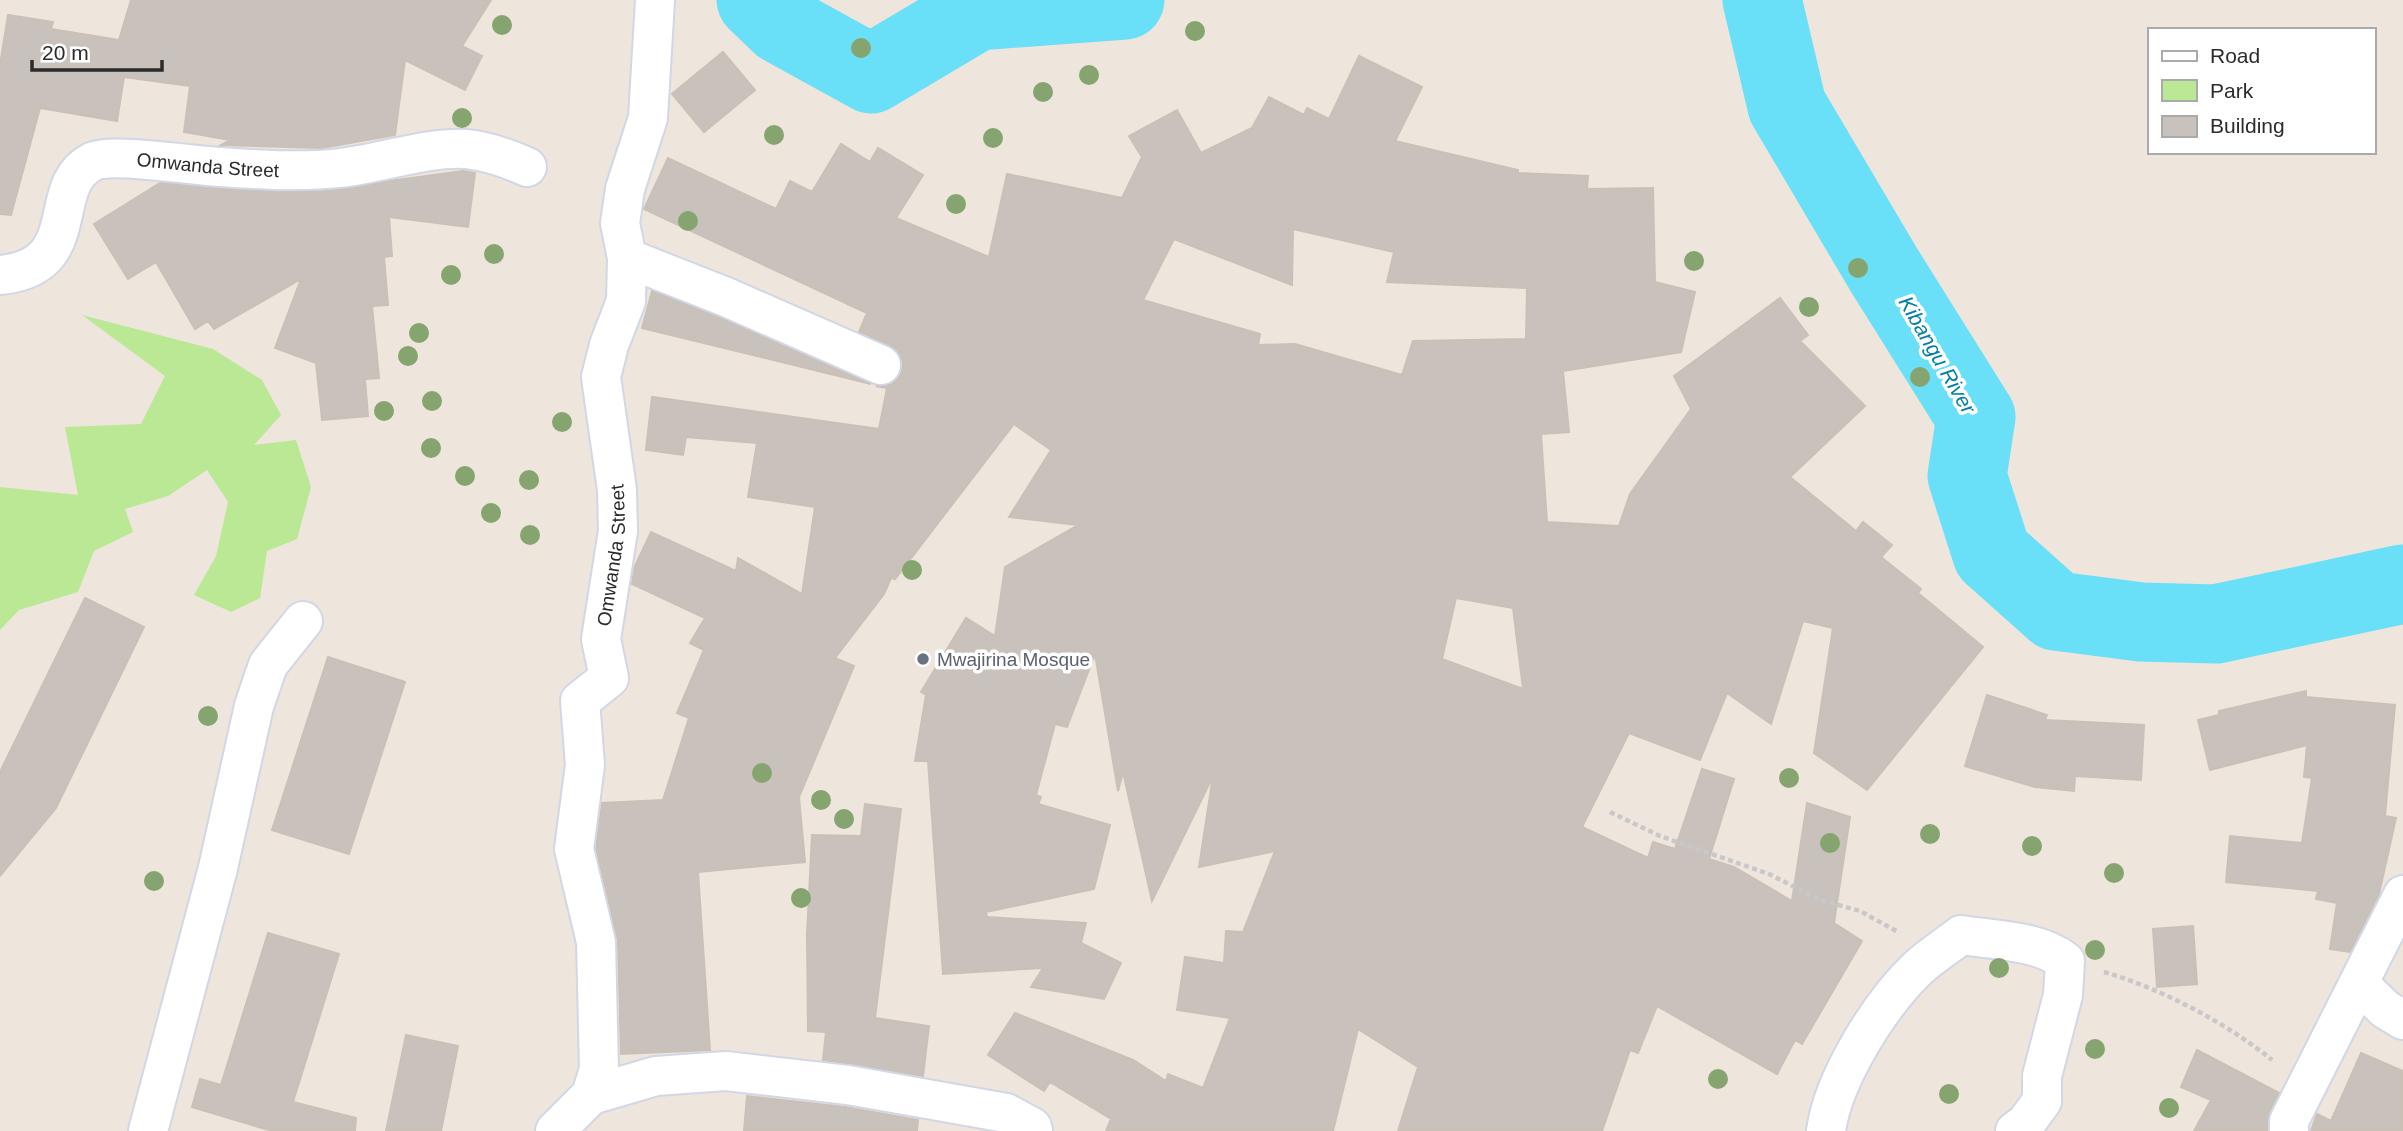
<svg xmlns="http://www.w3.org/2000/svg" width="2403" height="1131" viewBox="0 0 2403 1131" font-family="Arial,sans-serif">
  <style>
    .green { fill: #bbe895 }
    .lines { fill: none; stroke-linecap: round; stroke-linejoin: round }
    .river { stroke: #69e0f7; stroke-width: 79 }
    .building { fill: #c9c2bc; stroke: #cac0b6; stroke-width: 2; fill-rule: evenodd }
    .minor-casing { stroke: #d2d7e5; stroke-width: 42 }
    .path { stroke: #c8c8c8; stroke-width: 4.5; stroke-dasharray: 5 3.5; stroke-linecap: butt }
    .minor { stroke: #fff; stroke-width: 38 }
    .tree { fill: #86a46f }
    .worship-dot { fill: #6b7280; stroke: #fff; stroke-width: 2.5 }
    .labels { text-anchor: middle; stroke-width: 7; stroke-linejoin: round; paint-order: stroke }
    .street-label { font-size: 19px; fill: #2b2b2b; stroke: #fff }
    .worship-label { font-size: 19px; fill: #5b616d; stroke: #fff; text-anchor: start }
    .water-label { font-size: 21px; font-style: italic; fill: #0480a6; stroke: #fff }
  </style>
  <rect width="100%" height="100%" fill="#eee5dd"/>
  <path class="green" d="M82 315 213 349 262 380 281 415 254 445 296 440 311 487 297 539 267 551 260 598 231 612 194 595 216 556 228 502 207 470 168 496 125 509 133 532 94 551 78 592 19 610 0 630V487L78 495 65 427 141 424 165 376Z"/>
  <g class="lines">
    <path class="river" d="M756 0 782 25 871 74 977 11 1125 0
      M1762 0 1787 106 1884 270 1976 417 1967 476 1992 554 2056 611 2141 622 2216 624 2403 584"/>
  </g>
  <path class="building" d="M131 0H491L462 46 482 56 465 90 405 60 395 135 322 148 221 145 230 140 184 132 190 86 124 77 117 121 40 108 11 215 0 214V65L8 15 53 22 51 29 119 40Z
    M723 52 755 90 704 132 672 94Z
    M1359 56 1422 87 1395 141 1518 170V173L1588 176 1587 189 1653 188 1655 282 1695 292 1681 352 1563 371 1569 432 1541 434 1547 522 1619 526 1630 494 1691 409 1674 376 1780 298 1808 335 1800 341 1865 406 1790 477 1856 531 1863 522 1892 545 1881 557 1921 589 1918 593 1983 647 1867 790 1814 753 1833 628 1803 621 1771 724 1727 693 1700 760 1629 733 1582 827 1648 858 1653 842 1675 849 1702 769 1734 779 1709 859 1734 867 1792 901 1807 803 1850 817 1834 923 1862 941 1802 1044 1795 1040 1777 1074 1657 1006 1638 1053 1630 1050 1602 1131H1398L1418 1067 1358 1029 1333 1131H1106L1111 1119 1050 1082 1044 1091 988 1055 1015 1013 1133 1060 1166 1081 1168 1074 1203 1088 1230 1018 1177 1010 1185 957 1224 963 1226 931 1243 932 1275 851 1199 867 1213 776 1152 901 1123 772 1118 791 1095 654 1067 727 1055 724 1036 795 1041 797 1038 804 1110 825 1094 889 986 912 987 917 1086 923 1081 943 1121 963 1104 999 1031 987 1043 968 943 974 928 761H915L926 695 921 692 966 618 995 636 1005 567 1078 525 1009 517 1051 450 1014 424 895 579 891 578 884 594 835 658 854 666 799 797 805 862 698 872 710 1050 621 1054 618 941 596 849 602 803 663 800 689 718 677 713 704 650 690 643 705 618 632 584 635 566 651 532 736 571 738 558 802 594 815 507 748 497 757 443 686 437 683 455 646 450 652 397 879 429 887 388 876 386 894 382 901 374 903 363 899 353 890 345 859 332 867 313 644 209 668 158 776 209 790 181 812 192 841 144 870 162 878 148 923 175 896 218 989 257 1007 174 1122 198 1142 157 1129 136 1177 110 1201 153 1252 128 1269 97 1304 115 1307 108 1329 119ZM1293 229 1394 252 1387 282 1527 288 1526 339 1413 341 1402 375 1295 344 1258 345 1260 334 1143 300 1174 239 1292 285ZM1456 598 1513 608 1523 689 1442 659Z
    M463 171 475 173 468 227 389 217 392 256 384 257 388 305 372 306 379 378 365 379 368 416 322 420 316 363 275 348 301 279 214 329 208 321 195 329 156 262 128 279 94 224 160 183 308 192Z
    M652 291 718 317 871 384 642 328Z
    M85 598 144 627 56 808 0 876V772Z
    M328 657 405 682 349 854 272 830Z
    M2306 691V697L2395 705 2385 816 2396 818 2379 894 2350 952 2330 949 2337 903 2316 899 2318 891 2226 882 2230 836 2302 843 2312 778 2304 777 2307 745 2210 770 2198 720 2219 715V711Z
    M1987 695 2047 715 2045 720 2144 725 2141 780 2075 776 2074 791 2035 787 1965 766Z
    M865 804 901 809 875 1018 929 1026 923 1076 823 1060 826 1032 808 1031 807 935 812 835 861 836Z
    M2193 926 2197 984 2157 987 2153 929Z
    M268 933 339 954 293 1102 356 1118 355 1131H272L192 1107 200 1079 221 1085Z
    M406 1035 458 1046 441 1131H386Z
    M2197 1050 2279 1093 2269 1112 2267 1131H2194L2211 1100 2181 1087Z
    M2361 1053 2403 1071V1131H2311L2317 1114 2331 1121Z
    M747 1096 845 1107 918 1120 917 1131H744Z"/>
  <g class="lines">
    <g class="minor-casing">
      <g id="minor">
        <path d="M627 258 726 297 881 365"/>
        <path id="s1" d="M0 275C87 267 44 186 92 162 109 153 183 164 207 166 250 169 297 173 340 168 377 164 431 146 466 149 488 151 507 158 527 167"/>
        <path d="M2359 984 2385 1009 2403 1020"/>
        <path d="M591 1095 656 1076 726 1071 848 1085 1006 1113 1032 1127 1033 1131"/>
        <path d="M148 1131 218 868 254 706 268 665 303 621"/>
        <path id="s2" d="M555 1131 591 1095 599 1069 596 942 574 849 585 765 580 701 609 678 601 639 618 531 617 490 601 377 609 345 626 301 627 258 620 223 625 189 648 118 655 0"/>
        <path d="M1826 1131C1833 1079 1880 1004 1918 968 1931 956 1947 946 1961 935 1994 940 2038 940 2065 961L2063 995 2042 1076V1101L2026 1123 2015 1131"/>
        <path d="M2289 1131V1121L2403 895"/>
      </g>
    </g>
    <path class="path" d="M1610 812 1660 836 1769 874 1820 900 1860 911 1898 932
      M2104 972C2162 989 2225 1022 2272 1060"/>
    <use href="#minor" class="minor"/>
  </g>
  <g class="tree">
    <circle cx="502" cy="25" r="10"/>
    <circle cx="1195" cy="31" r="10"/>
    <circle cx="861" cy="48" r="10"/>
    <circle cx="1089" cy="75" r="10"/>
    <circle cx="1043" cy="92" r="10"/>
    <circle cx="462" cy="118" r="10"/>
    <circle cx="774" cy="135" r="10"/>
    <circle cx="993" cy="138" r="10"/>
    <circle cx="956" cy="204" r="10"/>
    <circle cx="688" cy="221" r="10"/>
    <circle cx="494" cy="254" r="10"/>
    <circle cx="1694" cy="261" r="10"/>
    <circle cx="1858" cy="268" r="10"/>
    <circle cx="451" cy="275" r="10"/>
    <circle cx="1809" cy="307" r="10"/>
    <circle cx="419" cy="333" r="10"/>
    <circle cx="408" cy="356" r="10"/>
    <circle cx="1920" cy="377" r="10"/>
    <circle cx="432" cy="401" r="10"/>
    <circle cx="384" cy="411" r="10"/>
    <circle cx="562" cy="422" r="10"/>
    <circle cx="431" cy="448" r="10"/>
    <circle cx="465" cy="476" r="10"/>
    <circle cx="529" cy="480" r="10"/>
    <circle cx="491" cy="513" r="10"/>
    <circle cx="530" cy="535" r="10"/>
    <circle cx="912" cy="570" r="10"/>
    <circle cx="208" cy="716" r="10"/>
    <circle cx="762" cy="773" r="10"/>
    <circle cx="1789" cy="778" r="10"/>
    <circle cx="821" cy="800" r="10"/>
    <circle cx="844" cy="819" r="10"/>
    <circle cx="1930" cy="834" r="10"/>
    <circle cx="1830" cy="843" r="10"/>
    <circle cx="2032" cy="846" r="10"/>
    <circle cx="2114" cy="873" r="10"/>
    <circle cx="154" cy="881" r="10"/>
    <circle cx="801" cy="898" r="10"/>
    <circle cx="2095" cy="950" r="10"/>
    <circle cx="1999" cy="968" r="10"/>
    <circle cx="2095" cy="1049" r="10"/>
    <circle cx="1718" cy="1079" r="10"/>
    <circle cx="1949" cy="1094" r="10"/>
    <circle cx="2169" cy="1108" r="10"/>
  </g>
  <circle class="worship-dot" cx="923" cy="659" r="7"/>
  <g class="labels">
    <g class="street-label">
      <text dy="7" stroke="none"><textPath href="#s1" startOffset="275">Omwanda Street</textPath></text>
      <text dy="7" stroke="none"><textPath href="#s2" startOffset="611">Omwanda Street</textPath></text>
    </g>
    <g class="worship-label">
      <text x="937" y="666">Mwajirina Mosque</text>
    </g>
    <g class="water-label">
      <text transform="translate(1937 355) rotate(60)" y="7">Kibangu River</text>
    </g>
  </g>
  <rect x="2148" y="28" width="228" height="126" fill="#ffffff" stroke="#aaaaaa" stroke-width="2"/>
  <rect x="2162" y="51" width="35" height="10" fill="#ffffff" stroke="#aaaaaa" stroke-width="2"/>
  <text x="2210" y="63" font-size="21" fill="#2b2b2b">Road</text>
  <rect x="2162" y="80" width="35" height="21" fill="#bbe895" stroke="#aaaaaa" stroke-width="2"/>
  <text x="2210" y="98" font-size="21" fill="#2b2b2b">Park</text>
  <rect x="2162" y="116" width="35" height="21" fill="#c9c2bc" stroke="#aaaaaa" stroke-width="2"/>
  <text x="2210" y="133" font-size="21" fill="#2b2b2b">Building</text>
  <path d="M32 60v10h130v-10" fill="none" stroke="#2b2b2b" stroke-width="3.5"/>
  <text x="42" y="60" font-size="21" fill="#2b2b2b" stroke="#ffffff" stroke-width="5" paint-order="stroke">20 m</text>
</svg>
